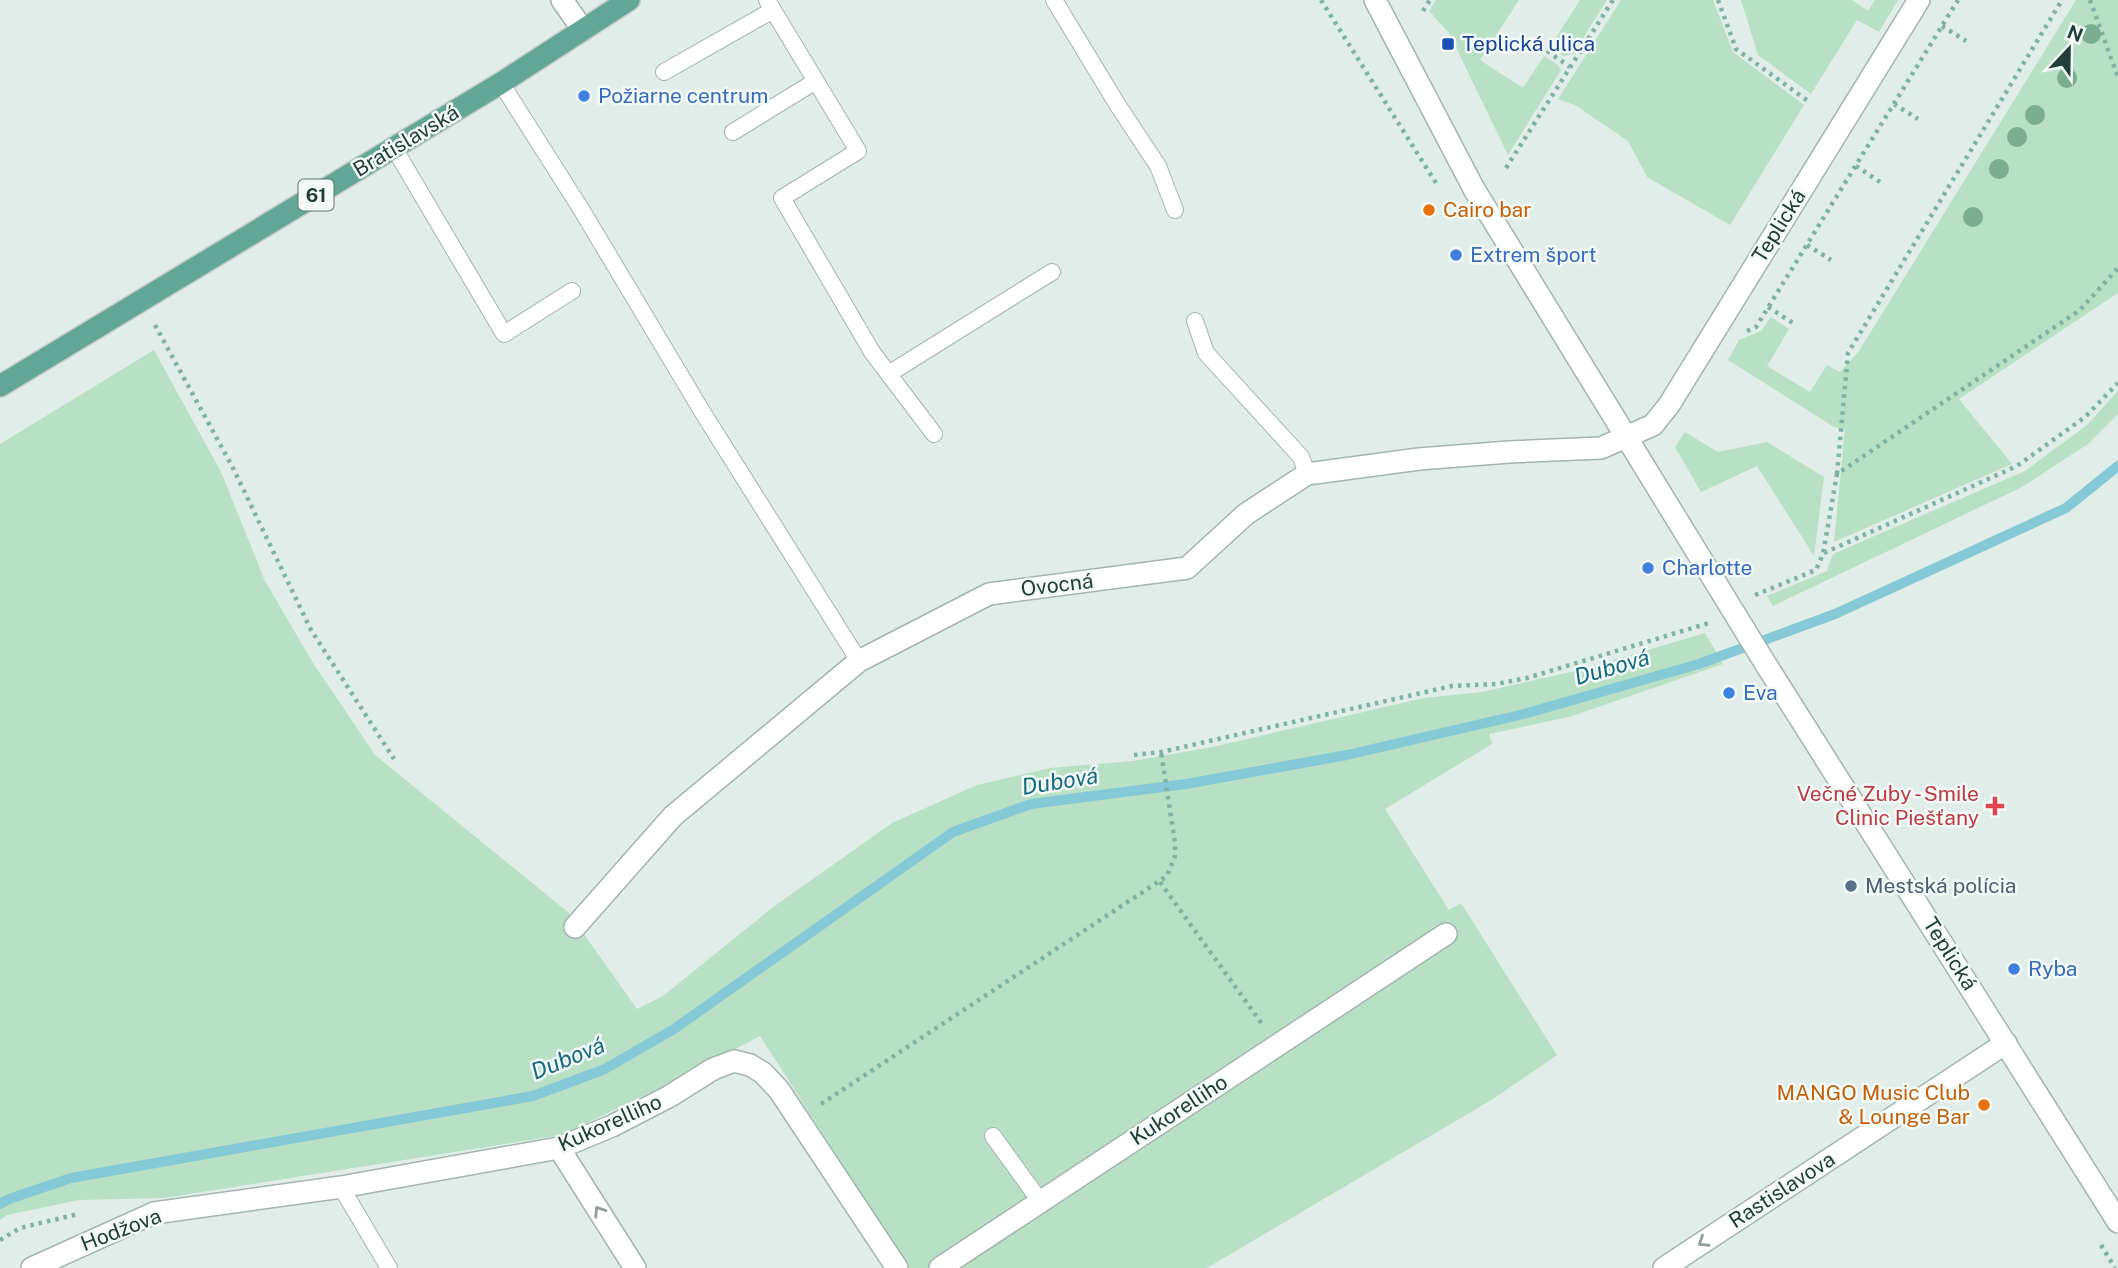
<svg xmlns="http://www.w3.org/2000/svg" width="2118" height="1268" viewBox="0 0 2118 1268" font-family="'Public Sans',sans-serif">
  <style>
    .green { fill: #b8e0c4 }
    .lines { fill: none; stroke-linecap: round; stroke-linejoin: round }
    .stream { stroke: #85c8d6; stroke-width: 10 }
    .service-casing { stroke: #a3b5b0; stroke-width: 18 }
    .minor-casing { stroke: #a3b5b0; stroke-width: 24 }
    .primary-casing { stroke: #c1c9c7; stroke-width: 24 }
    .path { stroke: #7fb3a4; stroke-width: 4.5; stroke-dasharray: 3.5 5; stroke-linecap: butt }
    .service { stroke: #fff; stroke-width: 16 }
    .minor { stroke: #fff; stroke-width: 21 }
    .primary { stroke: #62a696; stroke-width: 21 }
    .tree { fill: #7bad91 }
    .oneway { stroke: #909f9c }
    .transit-dot { fill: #1a4fb4; stroke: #f2f9f6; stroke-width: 2.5 }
    .shop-dot { fill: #3f7fe0; stroke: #f2f9f6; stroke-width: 2.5 }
    .food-dot { fill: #e8710a; stroke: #f2f9f6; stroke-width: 2.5 }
    .health-dot { fill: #e0444e; stroke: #f2f9f6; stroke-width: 2.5 }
    .service-dot { fill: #5c6f8a; stroke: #f2f9f6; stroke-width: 2.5 }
    .labels { text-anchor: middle; stroke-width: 5; stroke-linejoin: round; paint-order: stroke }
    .shield { fill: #f2f9f6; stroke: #5f7771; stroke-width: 2 }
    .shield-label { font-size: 19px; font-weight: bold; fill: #203f38 }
    .transit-label { font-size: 21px; fill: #164399; stroke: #f2f9f6; text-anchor: start }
    .shop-label { font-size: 21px; fill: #366cbe; stroke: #f2f9f6; text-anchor: start }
    .street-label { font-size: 21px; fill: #203f38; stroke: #f2f9f6 }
    .food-label { font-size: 21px; fill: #c56008; stroke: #f2f9f6; text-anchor: start }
    .health-label { font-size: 21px; fill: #be3a42; stroke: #f2f9f6; text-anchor: end }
    .service-label { font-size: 21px; fill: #4e5e75; stroke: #f2f9f6; text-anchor: start }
    .water-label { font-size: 23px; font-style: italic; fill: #156b80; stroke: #f2f9f6 }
  </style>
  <rect width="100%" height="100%" fill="#e1ede8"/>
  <path class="green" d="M1436 0H1519L1480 60 1523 88 1544 56 1558 65 1561 70 1508 155 1449 33 1429 11Z
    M1580 0H1607L1573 54 1564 56 1550 47Z
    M1621 0H1713L1733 52 1804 105 1730 225 1647 177 1628 141 1575 105 1558 99Z
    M1741 0H1852L1868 11 1875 0H1898L1879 32 1857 20 1811 94 1758 55Z
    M2076 0H2118V293L1959 399 2012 464 1834 542 1845 429 1834 427 1728 360 1739 340 1761 331 1771 317 1789 329 1767 366 1810 392 1827 365 1840 372 1859 351Z
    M154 350 221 472 265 581 313 663 375 755 569 913 637 1009 663 996 772 908 892 823 977 785 1050 768 1133 761 1212 747 1424 698 1482 692 1580 670 1705 633 1723 664 1569 717 1489 734 1492 744 1385 809 1449 910 1461 903 1557 1055 1493 1099 1207 1268H909L760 1036 684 1076 562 1135 164 1198 79 1200 7 1215 0 1220V444Z
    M2118 391V414L2088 444 2022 487 1773 606 1767 596 1827 571 1833 554 2025 471 2087 425Z
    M1685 432 1718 452 1767 442 1824 477 1814 556 1757 466 1701 492 1675 447Z"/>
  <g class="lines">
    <path class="stream" d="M0 1204 9 1199 71 1178 533 1096 605 1069 674 1029 953 832 1031 804 1186 784 1347 755 1524 714 1699 664 1835 614 2066 508 2118 466"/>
    <g class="service-casing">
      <path id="service" d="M767 0 858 151 782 198 872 352 934 434
        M1054 0 1117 104 1158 166 1175 210
        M664 72 773 10
        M501 83 581 209 703 413 859 661
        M733 132 816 81
        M394 148 504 334 572 291
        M1195 321 1206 353 1301 457 1307 474
        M890 373 1052 272
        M993 1136 1040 1201
        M341 1187 389 1268"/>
    </g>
    <g class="minor-casing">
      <path id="minor" d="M562 0 583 30
        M1375 0 1474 189 1765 663 2118 1222
        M575 927 673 816 859 661 989 594 1187 568 1246 514 1307 474 1419 459 1509 452 1601 448 1653 425 1669 405 1919 0
        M559 1148 635 1268
        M32 1268 154 1213 341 1187 559 1148 612 1126 670 1096 713 1069 734 1061 750 1065 763 1073 779 1090 897 1268
        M940 1268 1446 934
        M1664 1268 2006 1043"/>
    </g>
    <g class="primary-casing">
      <path id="primary" d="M0 386 501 83 629 0"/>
    </g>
    <path class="path" d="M1321 0 1436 183
      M1718 0 1736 49 1808 101
      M2090 0 2118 77
      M1423 11 1430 0
      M1942 26 1966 41
      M1547 51 1570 67
      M1894 104 1918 119
      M1856 166 1880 182
      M1506 168 1613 0
      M1807 245 1831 260
      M1768 307 1793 323
      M155 325 233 468 311 630 394 759
      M1747 331 1756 327 1958 0
      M1837 474 1848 353 2062 0
      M1824 553 2017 466 2085 417 2118 383
      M1755 595 1816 570 1823 554 1837 474 2080 310 2118 268
      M1134 755 1161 752 1452 686 1496 684 1527 678 1709 623
      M1160 882 1262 1024
      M821 1104 1167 876 1175 856V843L1161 752
      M0 1240 20 1228 78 1214
      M2101 1245 2115 1268"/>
    <use href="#service" class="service"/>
    <use href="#minor" class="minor"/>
    <use href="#primary" class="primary"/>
  </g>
  <g class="tree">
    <circle cx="2091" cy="34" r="10"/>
    <circle cx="2067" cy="78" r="10"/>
    <circle cx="2035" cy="115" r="10"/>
    <circle cx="2017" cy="137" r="10"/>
    <circle cx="1999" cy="169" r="10"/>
    <circle cx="1973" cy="217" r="10"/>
  </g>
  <defs><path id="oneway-chevron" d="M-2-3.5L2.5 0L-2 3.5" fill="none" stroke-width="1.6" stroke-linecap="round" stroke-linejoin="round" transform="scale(1.75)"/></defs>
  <g class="oneway">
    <use href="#oneway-chevron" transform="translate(599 1211) rotate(-123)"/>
    <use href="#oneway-chevron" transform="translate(1703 1242) rotate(147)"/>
  </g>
  <rect class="transit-dot" x="1441" y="37" width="14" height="14" rx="3.5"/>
  <g class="shop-dot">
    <circle cx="584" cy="96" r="7"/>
    <circle cx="1456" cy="255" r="7"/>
    <circle cx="1648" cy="568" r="7"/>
    <circle cx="1729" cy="693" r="7"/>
    <circle cx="2014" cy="969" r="7"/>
  </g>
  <g class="food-dot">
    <circle cx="1429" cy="210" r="7"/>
    <circle cx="1984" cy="1105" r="7"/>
  </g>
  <path class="health-dot" d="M1991.5 795.5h7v7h7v7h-7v7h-7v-7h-7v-7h7z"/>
  <circle class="service-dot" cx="1851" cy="886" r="7"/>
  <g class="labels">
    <rect class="shield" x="298.5" y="179.5" width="35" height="31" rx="5"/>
    <g class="shield-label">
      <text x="316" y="202">61</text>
    </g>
    <g class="transit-label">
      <text x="1462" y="51">Teplická ulica</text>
    </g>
    <g class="shop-label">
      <text x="598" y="103">Požiarne centrum</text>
      <text x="1470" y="262">Extrem šport</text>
      <text x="1662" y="575">Charlotte</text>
      <text x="1743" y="700">Eva</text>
      <text x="2028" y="976">Ryba</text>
    </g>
    <g class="street-label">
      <text transform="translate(406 141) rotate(-31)" y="7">Bratislavská</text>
      <text transform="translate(1779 226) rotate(-58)" y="7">Teplická</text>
      <text transform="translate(1057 585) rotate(-7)" y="7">Ovocná</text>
      <text transform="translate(1950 954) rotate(58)" y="7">Teplická</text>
      <text transform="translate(1179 1110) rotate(-33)" y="7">Kukorelliho</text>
      <text transform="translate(610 1123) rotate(-24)" y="7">Kukorelliho</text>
      <text transform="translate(1782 1190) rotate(-33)" y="7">Rastislavova</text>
      <text transform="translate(121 1230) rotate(-21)" y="7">Hodžova</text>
    </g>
    <g class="food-label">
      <text x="1443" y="217">Cairo bar</text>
      <text x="1970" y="1100" text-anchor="end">MANGO Music Club<tspan x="1970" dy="24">&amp; Lounge Bar</tspan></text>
    </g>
    <g class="health-label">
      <text x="1979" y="801">Večné Zuby - Smile<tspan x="1979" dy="24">Clinic Piešťany</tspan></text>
    </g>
    <g class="service-label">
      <text x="1865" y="893">Mestská polícia</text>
    </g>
    <g class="water-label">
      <text transform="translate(1612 667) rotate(-16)" y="8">Dubová</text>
      <text transform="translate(1060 781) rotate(-9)" y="8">Dubová</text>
      <text transform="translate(568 1058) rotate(-22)" y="8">Dubová</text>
    </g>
  </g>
  <g transform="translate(2069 49) rotate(22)" stroke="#f2f9f6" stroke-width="5" paint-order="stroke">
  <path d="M0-5L12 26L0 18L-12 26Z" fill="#203f38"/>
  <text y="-10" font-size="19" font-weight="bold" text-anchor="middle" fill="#203f38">N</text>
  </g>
</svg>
